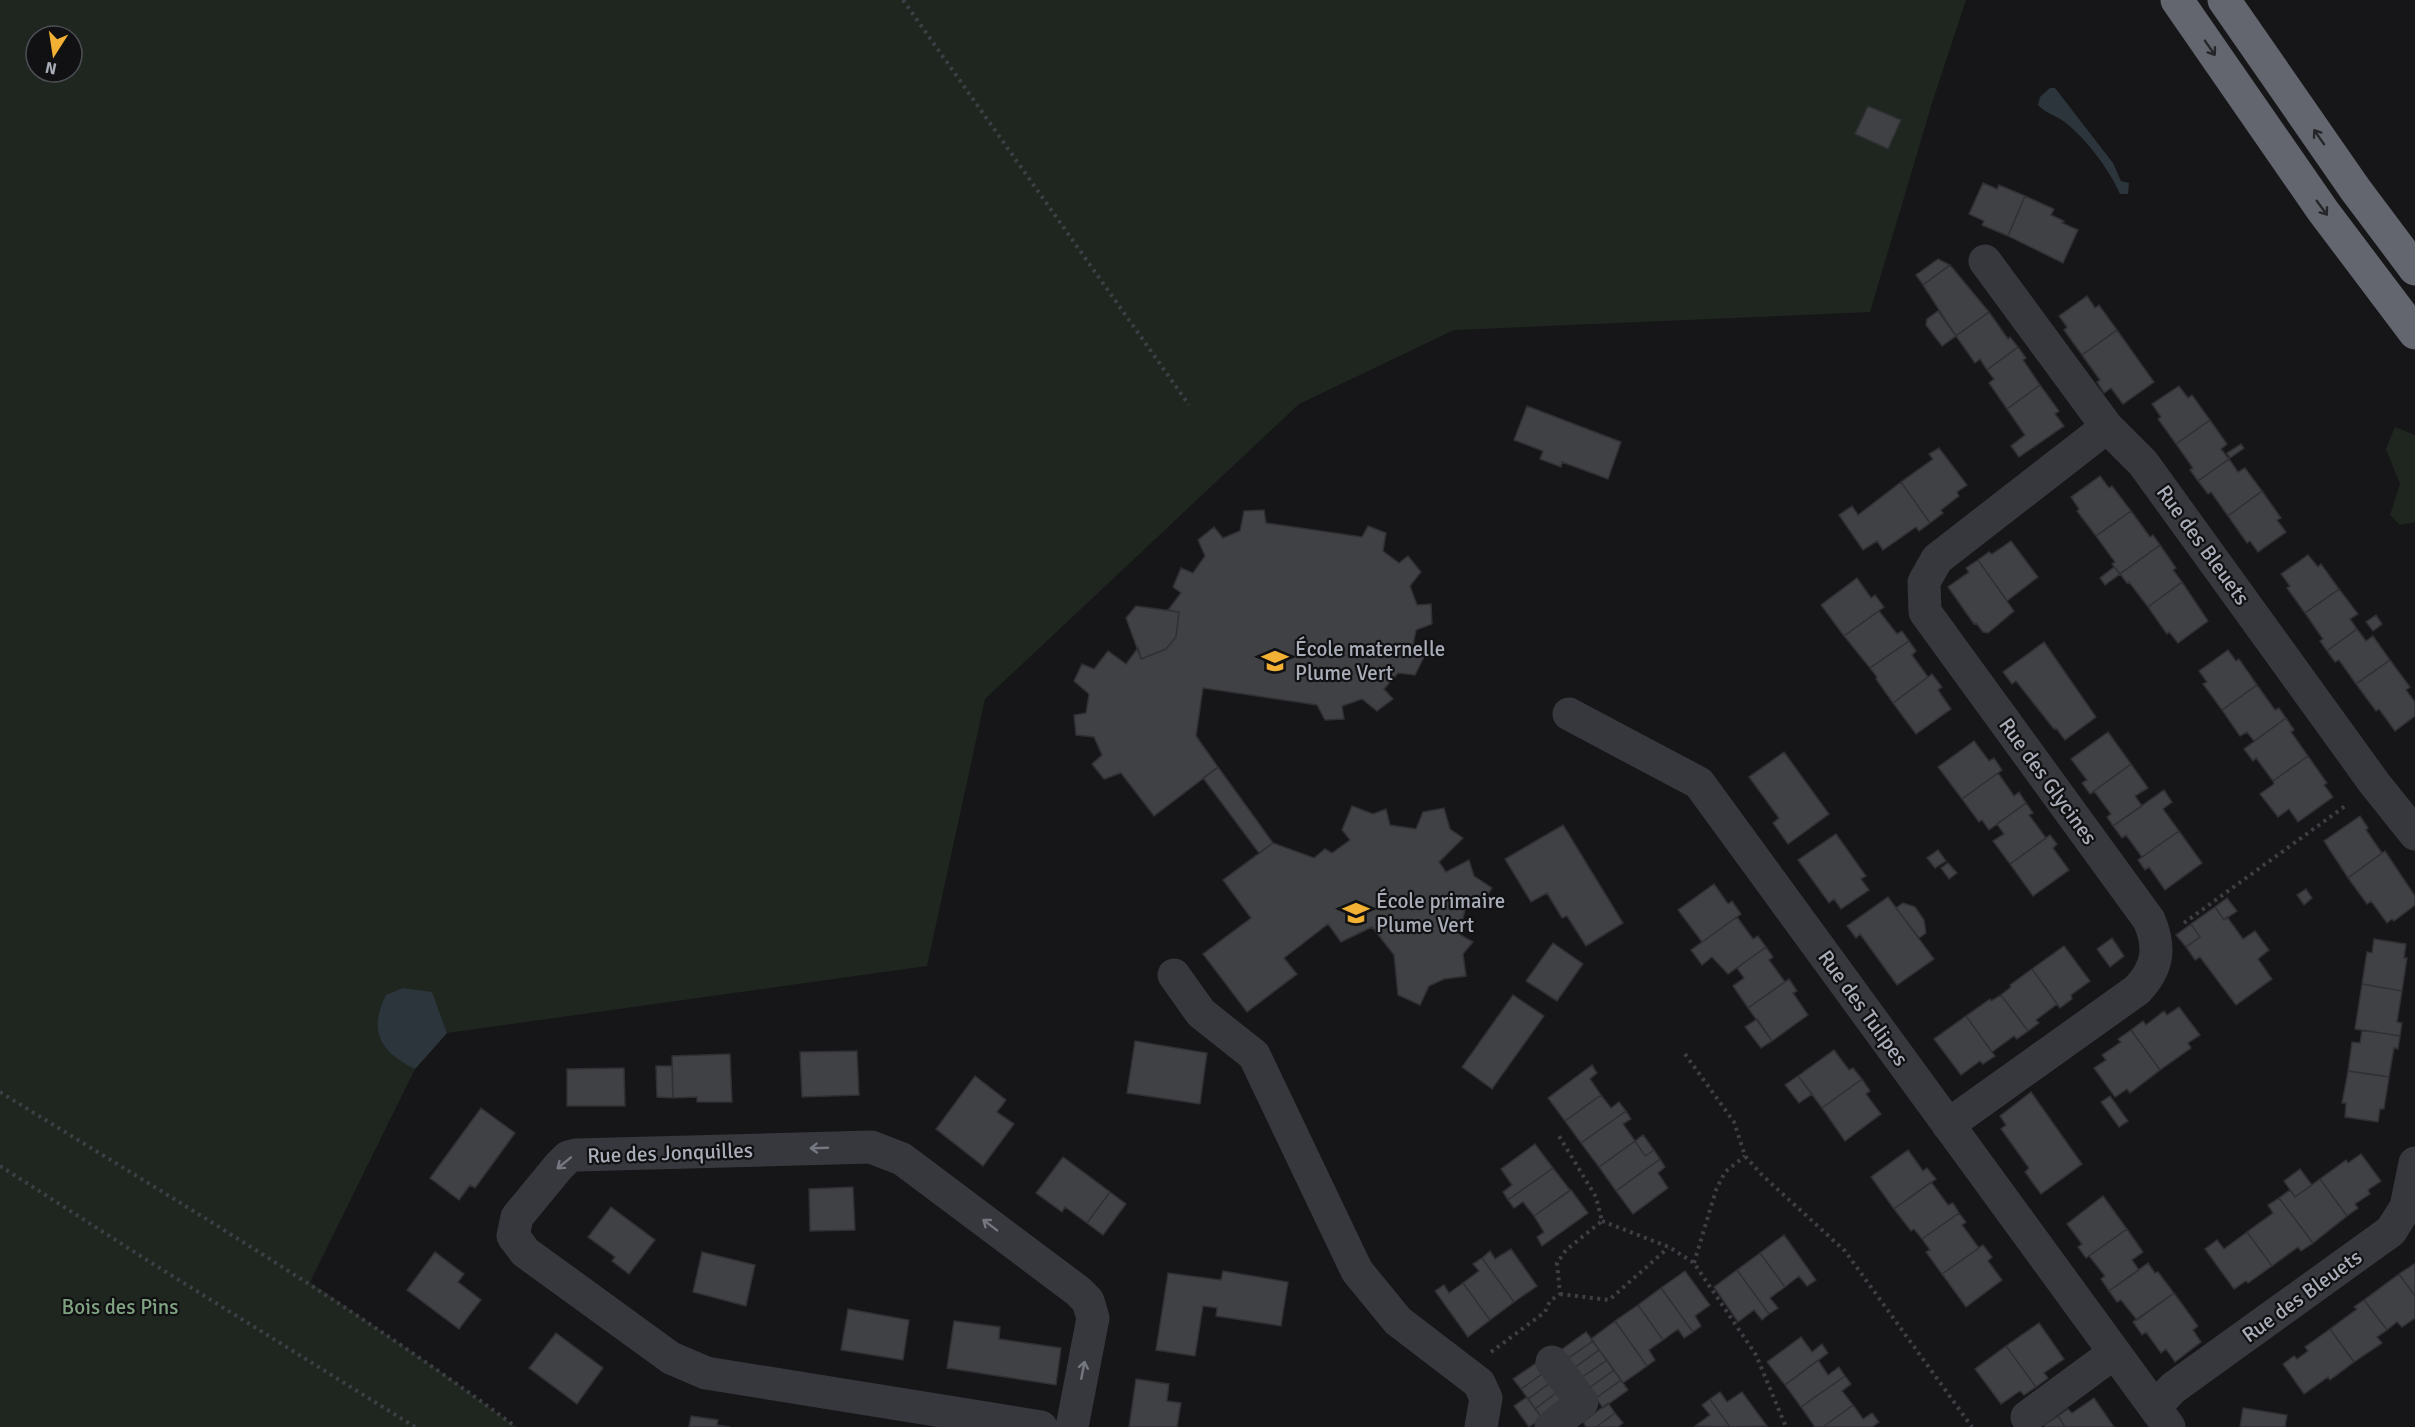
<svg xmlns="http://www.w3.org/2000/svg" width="2415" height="1427" viewBox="0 0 2415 1427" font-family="Signika,sans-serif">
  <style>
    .green { fill: #1e261f; fill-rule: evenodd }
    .water { fill: #2c353c }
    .building { fill: #404145; stroke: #303034; stroke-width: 1.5 }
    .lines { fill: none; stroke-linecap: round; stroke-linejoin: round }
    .path { stroke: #3d3f44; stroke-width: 4; stroke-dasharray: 3 4.5; stroke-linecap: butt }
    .minor { stroke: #37383d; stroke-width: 33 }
    .highway { stroke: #63666e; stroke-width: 33 }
    .oneway { stroke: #26262a }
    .oneway2 { stroke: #757881 }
    .labels { text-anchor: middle; stroke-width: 4.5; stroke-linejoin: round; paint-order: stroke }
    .street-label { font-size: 21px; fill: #a8adb8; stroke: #111113 }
    .poi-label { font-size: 21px; fill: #a8adb8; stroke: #111113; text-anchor: start }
    .park-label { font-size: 21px; fill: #7fa381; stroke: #111113 }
  </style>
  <rect width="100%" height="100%" fill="#161618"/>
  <path class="green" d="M0 0H1966L1932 103 1870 312 1454 330 1299 404 985 699 927 966 447 1033 415 1069 310 1282 447 1376 516 1427H0ZM36 36H72V72H36Z
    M2395 427 2415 435V522L2400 525 2390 515 2400 484 2386 449Z"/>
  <path class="water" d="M2050 88H2055L2113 163 2121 181 2129 183 2128 194H2120C2109 169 2087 140 2066 123 2057 116 2045 113 2038 105L2040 97Z
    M403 988 432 992 447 1033 415 1069C380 1052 368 1031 386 995Z"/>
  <path class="building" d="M1868 106 1901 120 1888 149 1855 134Z
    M1983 183 1997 189 1999 185 2025 196 2008 236 1982 225 1984 221 1969 214Z
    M2025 196 2054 209 2051 215 2064 221 2062 223 2078 230 2063 263 2008 236Z
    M1938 259 1950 265 1923 285 1916 275Z
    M1950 265 1989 312 1956 336 1923 285Z
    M2087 296 2095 308 2099 305 2117 330 2082 355 2064 330 2067 327 2059 316Z
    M1938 311 1956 336 1942 346 1926 325 1927 319Z
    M1989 312 2008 339 2010 337 2018 347 1987 370 1980 359 1975 363 1956 336Z
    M2117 330 2154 382 2123 404 2111 388 2104 393 2097 382 2100 380 2082 355Z
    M2018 347 2026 358 2023 360 2040 385 2007 409 1989 383 1994 379 1987 370Z
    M2040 385 2059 411 2055 414 2064 426 2019 457 2011 446 2025 435 2007 409Z
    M2179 386 2188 398 2192 395 2210 420 2176 444 2158 419 2161 417 2152 404Z
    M1527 406 1621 442 1608 479 1562 462 1561 467 1540 459 1543 451 1514 440Z
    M2210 420 2227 444 2221 449 2229 459 2198 481 2190 470 2193 468 2176 444Z
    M2241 444 2244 448 2230 458 2227 453Z
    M1939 448 1967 485 1957 492 1959 496 1941 510 1943 513 1930 523 1901 482 1933 459 1929 454Z
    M2229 459 2238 472 2245 468 2262 491 2228 516 2211 492 2208 494 2198 481Z
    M2100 476 2109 488 2112 486 2131 511 2096 536 2077 511 2079 509 2071 497Z
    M1901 482 1930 523 1919 531 1916 527 1883 550 1877 541 1863 550 1839 515 1852 506 1858 515Z
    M2262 491 2281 518 2277 520 2286 532 2258 552 2250 541 2247 543 2228 516Z
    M1264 510 1266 523 1362 537 1368 526 1386 533 1383 551 1399 563 1408 556 1421 572 1410 586 1417 605 1431 604 1432 624 1416 630 1412 651 1424 657 1415 675 1398 673 1384 689 1393 699 1377 711 1362 699 1342 706 1344 719 1325 720 1317 705 1203 688 1196 736 1218 767 1154 816 1121 773 1104 779 1092 764 1102 755 1094 737 1076 735 1074 715 1086 713 1089 694 1074 681 1082 664 1094 669 1108 651 1126 664 1138 648 1141 659 1166 649 1176 637 1179 612 1168 610 1181 593 1173 587 1181 568 1193 573 1205 556 1198 540 1214 527 1223 538 1240 531 1244 511Z
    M2131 511 2150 537 2153 535 2160 545 2120 574 2112 564 2115 562 2096 536Z
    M2011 541 2038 577 2007 601 1978 560 1989 552 1992 554Z
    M2160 545 2176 568 2173 570 2182 582 2148 607 2129 582 2127 583 2120 574Z
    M2308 555 2318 567 2321 564 2339 589 2305 613 2287 588 2290 586 2281 574Z
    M1978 560 2014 611 1988 633 1983 632 1976 623 1974 624 1948 587 1969 572 1966 568Z
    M2114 567 2120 574 2105 585 2100 578Z
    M1857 578 1871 598 1875 595 1884 607 1844 636 1821 605Z
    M2182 582 2208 621 2178 643 2169 632 2167 634 2148 607Z
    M2339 589 2358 614 2350 619 2357 629 2327 651 2320 641 2323 639 2305 613Z
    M1136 606 1179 612 1176 637 1166 649 1141 659 1126 618Z
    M1879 611 1897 634 1902 631 1909 641 1870 668 1844 636Z
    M2376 615 2382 624 2373 631 2366 622Z
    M2357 629 2366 641 2373 636 2390 660 2356 684 2339 660 2335 662 2327 651Z
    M1909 641 1916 651 1912 655 1928 677 1893 703 1876 679 1877 677 1870 668Z
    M2044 642 2096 717 2065 740 2056 728 2054 729 2016 681 2012 684 2003 672Z
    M2228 650 2236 661 2239 659 2257 685 2222 710 2203 684 2207 682 2199 671Z
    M2390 660 2410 687 2406 690 2415 702V716L2395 731 2379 709 2376 711 2356 684Z
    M1932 674 1942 687 1938 690 1951 709 1916 734 1893 703Z
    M2257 685 2275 710 2279 708 2286 718 2254 741 2247 732 2240 736 2222 710Z
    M2286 718 2294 730 2291 732 2308 756 2273 781 2256 758 2253 761 2244 749Z
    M2108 732 2131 764 2090 794 2082 783 2087 780 2071 759Z
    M1974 741 1989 761 1994 758 2002 770 1962 799 1938 767Z
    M1784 752 1829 814 1788 844 1773 823 1779 818 1749 777Z
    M2308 756 2327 783 2324 785 2333 797 2298 822 2289 809 2278 817 2260 794 2274 784 2273 781Z
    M2131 764 2148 788 2135 796 2142 806 2113 826 2107 817 2111 814 2094 791Z
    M1218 767 1273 843 1259 853 1203 778Z
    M1998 773 2014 796 2019 792 2026 803 1989 830 1982 820 1979 822 1962 799Z
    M2164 790 2172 802 2163 809 2179 831 2142 857 2126 835 2122 838 2113 826Z
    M2026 803 2033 813 2029 815 2046 838 2010 864 1993 841 2004 834 1997 824Z
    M1352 806 1373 814 1386 809 1390 825 1416 829 1423 812 1444 808 1450 829 1463 838 1439 862 1446 872 1469 860 1474 876 1492 888 1479 908 1466 906 1459 934 1473 942 1463 954 1466 976 1444 979 1429 986 1420 1005 1398 995 1394 955 1372 927 1341 942 1328 924 1284 958 1297 974 1247 1012 1203 954 1251 918 1223 880 1273 843 1314 858 1325 849 1332 853 1350 840 1342 830Z
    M2360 816 2368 828 2366 830 2382 853 2348 878 2324 841Z
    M1563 825 1623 923 1586 946 1567 916 1562 918 1547 893 1531 902 1505 859Z
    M2179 831 2202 863 2165 890 2149 867 2145 870 2138 860Z
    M1836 834 1866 876 1861 879 1869 890 1841 909 1834 899 1829 903 1798 860Z
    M2050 835 2057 844 2053 848 2069 870 2033 896 2010 864Z
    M1938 850 1946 861 1935 868 1927 858Z
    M2385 851 2415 896V905L2394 921 2392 919 2387 923 2371 901 2367 904 2348 878Z
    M1948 863 1957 873 1949 879 1941 868Z
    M1714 884 1728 904 1732 901 1741 914 1702 942 1678 910Z
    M2306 889 2312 898 2304 905 2297 895Z
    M1888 897 1934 959 1897 985 1860 934 1856 938 1847 926Z
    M2227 898 2237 911 2224 920 2215 907Z
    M1903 903 1915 907 1924 920 1926 933 1919 938 1896 908Z
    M2215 907 2224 920 2227 917 2243 939 2255 931 2269 950 2258 959 2272 979 2236 1005 2200 957 2195 960 2186 947 2200 937 2191 924Z
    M1737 917 1753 939 1758 936 1766 947 1728 974 1712 957 1702 965 1691 950Z
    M2191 924 2200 937 2186 947 2176 935Z
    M2112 938 2124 956 2110 967 2097 949Z
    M2374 939 2406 944 2404 958H2407L2402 991 2362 984 2367 952 2372 953Z
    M1553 943 1583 964 1557 1001 1526 981Z
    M2064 946 2090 981 2071 995 2072 999 2060 1008 2032 969Z
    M1766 947 1773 957 1769 960 1785 982 1748 1008 1733 986 1744 978 1737 968Z
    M2032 969 2057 1004 2036 1020 2039 1023 2028 1031 2001 995 2011 987 2010 985Z
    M1789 979 1797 991 1793 993 1808 1015 1772 1041 1748 1008Z
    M2362 984 2402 991 2397 1022 2402 1023 2400 1036 2355 1029Z
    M1513 995 1544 1016 1492 1089 1462 1067Z
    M2001 995 2028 1031 2017 1039 2014 1036 1992 1052 1966 1016 1990 999 1991 1001Z
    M2179 1007 2200 1035 2188 1043 2191 1048 2160 1070 2131 1030 2143 1021 2146 1025 2164 1011 2167 1015Z
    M1966 1016 1995 1056 1983 1064 1980 1061 1961 1075 1934 1039Z
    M1757 1019 1772 1041 1761 1048 1745 1027Z
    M2131 1030 2160 1070 2130 1093 2127 1089 2115 1097 2094 1068 2106 1060 2102 1055 2121 1042 2118 1039Z
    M2362 1030 2400 1036 2398 1049 2394 1048 2389 1077 2348 1071 2352 1042 2360 1043Z
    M1135 1041 1207 1053 1200 1104 1127 1093Z
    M1834 1050 1849 1070 1853 1068 1862 1079 1822 1108 1798 1076Z
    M857 1051 859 1095 802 1097 800 1052Z
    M730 1054 732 1102H697V1097L673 1098 672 1056Z
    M1592 1065 1597 1073 1590 1079 1601 1095 1565 1121 1548 1098Z
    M656 1066H672L673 1098 657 1097Z
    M624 1068 625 1106H567V1069Z
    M2348 1071 2389 1077 2384 1109H2380L2378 1122 2345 1117 2346 1103H2342Z
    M975 1076 1006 1100 997 1112 1014 1124 983 1166 936 1129Z
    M1798 1076 1812 1094 1799 1103 1785 1085Z
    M1862 1079 1870 1091 1866 1094 1881 1114 1845 1141 1822 1108Z
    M2031 1092 2082 1164 2041 1194 2025 1172 2029 1168 2001 1129 2006 1125 2000 1116Z
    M1601 1095 1611 1108 1619 1102 1626 1111 1581 1143 1565 1121Z
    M2110 1096 2128 1121 2119 1127 2101 1102Z
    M481 1108 515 1133 475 1188 470 1185 459 1200 430 1178Z
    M1626 1111 1631 1119 1623 1124 1635 1141 1599 1167 1581 1143Z
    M1643 1135 1654 1150 1645 1156 1635 1141Z
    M1635 1141 1645 1156 1654 1150 1660 1159 1616 1191 1599 1167Z
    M1535 1144 1553 1168 1508 1200 1503 1192 1512 1185 1501 1169Z
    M1908 1150 1923 1171 1927 1168 1936 1179 1894 1209 1871 1177Z
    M2361 1154 2381 1181 2368 1190 2370 1194 2355 1204 2358 1208 2347 1216 2320 1179 2346 1160 2348 1163Z
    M1063 1157 1110 1192 1087 1223 1065 1207 1062 1212 1036 1193Z
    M1660 1159 1665 1167 1658 1173 1668 1188 1633 1214 1616 1191Z
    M1553 1168 1570 1190 1534 1216 1523 1202 1514 1208 1508 1200Z
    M2300 1169 2312 1185 2295 1197 2284 1181Z
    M2320 1179 2347 1216 2313 1243 2279 1198 2290 1190 2295 1197Z
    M1931 1182 1948 1205 1953 1203 1959 1213 1922 1239 1914 1229 1911 1231 1894 1209Z
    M853 1187 855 1230 810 1231 809 1189Z
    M1571 1190 1588 1213 1542 1246 1537 1237 1544 1232 1534 1216Z
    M1110 1192 1126 1204 1103 1235 1087 1223Z
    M2103 1196 2127 1229 2086 1258 2078 1247 2082 1244 2067 1224Z
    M2279 1198 2313 1243 2301 1251 2298 1247 2272 1266 2247 1232 2273 1213 2268 1205Z
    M611 1207 655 1240 629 1274 612 1261 615 1257 588 1237Z
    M1959 1213 1966 1222 1962 1225 1979 1248 1942 1274 1926 1252 1930 1250 1922 1239Z
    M2127 1229 2143 1252 2132 1260 2139 1270 2109 1291 2101 1279 2105 1276 2089 1256Z
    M2247 1232 2272 1266 2248 1283 2246 1281 2234 1289 2205 1249 2217 1240 2224 1249Z
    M1784 1235 1816 1280 1807 1286 1799 1276 1785 1287 1760 1253Z
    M1983 1245 1992 1257 1988 1261 2002 1280 1966 1307 1942 1274Z
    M1511 1249 1537 1286 1514 1302 1482 1258 1490 1251 1495 1259Z
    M435 1252 464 1274 458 1282 481 1300 459 1329 407 1290Z
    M702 1252 755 1265 746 1306 693 1292Z
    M1760 1253 1785 1287 1770 1298 1778 1308 1769 1314 1737 1270Z
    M1482 1258 1514 1302 1490 1320 1463 1283 1479 1271 1473 1264Z
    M2148 1263 2155 1273 2158 1272 2174 1293 2137 1320 2121 1300 2117 1302 2109 1291Z
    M2414 1264H2415V1296L2399 1274Z
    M1737 1270 1769 1314 1762 1320 1754 1310 1738 1322 1714 1287Z
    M1223 1271 1288 1282 1281 1326 1216 1316 1217 1308 1203 1306 1195 1356 1156 1350 1168 1273 1221 1280Z
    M1685 1271 1710 1305 1695 1316 1701 1326 1693 1332 1661 1288Z
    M2399 1274 2415 1296V1318L2402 1327 2397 1322 2387 1330 2364 1300Z
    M1463 1283 1490 1320 1468 1337 1435 1291 1444 1285 1449 1293Z
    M1661 1288 1693 1332 1684 1338 1678 1329 1663 1340 1638 1305Z
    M2174 1293 2198 1326 2193 1330 2201 1342 2175 1362 2166 1349 2161 1353 2146 1332 2142 1335 2133 1322Z
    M2364 1300 2387 1330 2377 1337 2382 1343 2354 1362 2330 1329 2357 1309 2354 1307Z
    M1638 1305 1663 1340 1649 1350 1655 1360 1647 1366 1615 1321Z
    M848 1309 909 1320 903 1360 841 1350Z
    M954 1321 1000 1327 999 1339 1061 1348 1056 1385 947 1368Z
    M1615 1321 1647 1366 1623 1383 1591 1339Z
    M2039 1323 2064 1359 2044 1373 2048 1378 2036 1387 2006 1346Z
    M2330 1329 2354 1362 2330 1380 2328 1377 2304 1394 2283 1364 2294 1356 2297 1359 2308 1351 2305 1347Z
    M1586 1332 1593 1341 1567 1359 1561 1350Z
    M556 1333 603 1368 577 1404 529 1368Z
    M1801 1337 1812 1352 1822 1344 1828 1353 1785 1385 1767 1362Z
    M1593 1341 1599 1350 1574 1368 1567 1359Z
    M2006 1346 2036 1387 2024 1395 2020 1391 2001 1404 1975 1369Z
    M1599 1350 1607 1360 1581 1378 1574 1368Z
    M1607 1360 1614 1370 1589 1388 1581 1378Z
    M1818 1360 1828 1375 1839 1367 1845 1376 1801 1407 1785 1385Z
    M1539 1361 1546 1371 1521 1389 1513 1379Z
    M1614 1370 1621 1380 1596 1398 1589 1388Z
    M1546 1371 1553 1381 1528 1399 1521 1389Z
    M1845 1376 1851 1384 1842 1391 1853 1405 1823 1427H1815L1801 1407Z
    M1136 1379 1169 1384 1167 1401 1181 1403 1177 1427H1129Z
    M1621 1380 1628 1390 1603 1408 1596 1398Z
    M1553 1381 1560 1390 1535 1409 1528 1399Z
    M1560 1390 1567 1400 1542 1418 1535 1409Z
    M1720 1392 1727 1402 1742 1392 1767 1426 1730 1427 1710 1399Z
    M1527 1397 1542 1418 1529 1427 1514 1406Z
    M2094 1398 2114 1427H2065L2058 1416 2068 1409 2072 1413Z
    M1710 1399 1730 1427 1695 1426 1710 1415 1702 1405Z
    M1608 1403 1615 1413 1596 1427H1586L1583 1422Z
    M1853 1405 1863 1419 1872 1413 1879 1422 1872 1427H1823Z
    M2243 1408 2287 1415 2285 1427H2240Z
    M1615 1413 1623 1423 1618 1427H1596Z
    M691 1416 718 1420 717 1425 730 1427H689Z
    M2058 1416 2065 1427H2045L2044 1425Z"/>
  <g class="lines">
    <path class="path" d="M903 0 1189 405
      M2184 923 2348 804
      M1685 1054 1734 1122 1745 1156 1762 1175 1845 1251 1972 1427
      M0 1092C175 1200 351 1304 516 1427
      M0 1166 150 1262 415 1427
      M1602 1221 1669 1247 1694 1263 1756 1355 1786 1427
      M1694 1263 1716 1190 1725 1172 1745 1156
      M1560 1294 1609 1300 1668 1248
      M1491 1352 1545 1312 1550 1301 1560 1294 1557 1263 1566 1250 1602 1221 1596 1197 1559 1136"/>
    <path class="minor" d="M1985 261 2107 427 2143 463 2375 784 2415 834
      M1569 714 1699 783 2169 1427
      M1174 975 1201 1013 1254 1055 1357 1271 1398 1321 1479 1383 1486 1398 1481 1427
      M1948 1125 2137 990C2158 968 2161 948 2149 920L1925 612 1924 582 1937 559 2107 427
      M2156 1406 2173 1388 2391 1231 2406 1207 2415 1163
      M2027 1417 2114 1353
      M1041 1427 706 1373 671 1358 525 1252 513 1236 517 1217 559 1166 568 1157 576 1155 871 1147 902 1159 1078 1291 1088 1301 1093 1318 1072 1427
      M1551 1427 1582 1402 1552 1362"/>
    <path class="highway" d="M2177 0 2323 211 2415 333
      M2224 0 2355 189 2415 269"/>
  </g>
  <defs><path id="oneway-shaft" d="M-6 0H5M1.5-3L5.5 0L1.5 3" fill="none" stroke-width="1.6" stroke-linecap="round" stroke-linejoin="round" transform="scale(1.5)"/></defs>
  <g class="oneway">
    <use href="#oneway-shaft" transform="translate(2210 48) rotate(55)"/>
    <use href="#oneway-shaft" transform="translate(2319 137) rotate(-125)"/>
    <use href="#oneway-shaft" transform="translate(2322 208) rotate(54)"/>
  </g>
  <g class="oneway2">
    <use href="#oneway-shaft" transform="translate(819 1148) rotate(178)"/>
    <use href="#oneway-shaft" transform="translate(564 1163) rotate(141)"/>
    <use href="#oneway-shaft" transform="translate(990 1225) rotate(-143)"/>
    <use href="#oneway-shaft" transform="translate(1083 1370) rotate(-79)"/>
  </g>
  <defs>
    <g id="school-bare" transform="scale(2.07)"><path d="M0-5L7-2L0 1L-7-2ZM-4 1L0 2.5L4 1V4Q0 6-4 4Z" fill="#f2b134" stroke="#111113" stroke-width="2.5" paint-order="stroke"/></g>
  </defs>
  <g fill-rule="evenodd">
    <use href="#school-bare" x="1275" y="661"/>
    <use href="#school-bare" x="1356" y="913"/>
  </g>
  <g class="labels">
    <g class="street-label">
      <text transform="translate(2203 545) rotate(54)" y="7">Rue des Bleuets</text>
      <text transform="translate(2048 781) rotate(54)" y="7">Rue des Glycines</text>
      <text transform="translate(1863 1008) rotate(54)" y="7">Rue des Tulipes</text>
      <text transform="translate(670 1153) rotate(-2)" y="7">Rue des Jonquilles</text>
      <text transform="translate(2302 1296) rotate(-36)" y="7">Rue des Bleuets</text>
    </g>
    <g class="poi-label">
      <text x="1295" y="656">École maternelle<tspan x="1295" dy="24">Plume Vert</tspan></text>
      <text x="1376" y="908">École primaire<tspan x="1376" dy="24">Plume Vert</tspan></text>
    </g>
    <g class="park-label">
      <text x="120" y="1314">Bois des Pins</text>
    </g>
  </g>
  <g transform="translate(54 54) rotate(192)"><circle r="28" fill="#111113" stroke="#4d4f55" stroke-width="1.5"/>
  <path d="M0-4.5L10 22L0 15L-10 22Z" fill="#f2b134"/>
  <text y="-9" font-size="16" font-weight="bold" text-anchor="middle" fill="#a8adb8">N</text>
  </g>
</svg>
